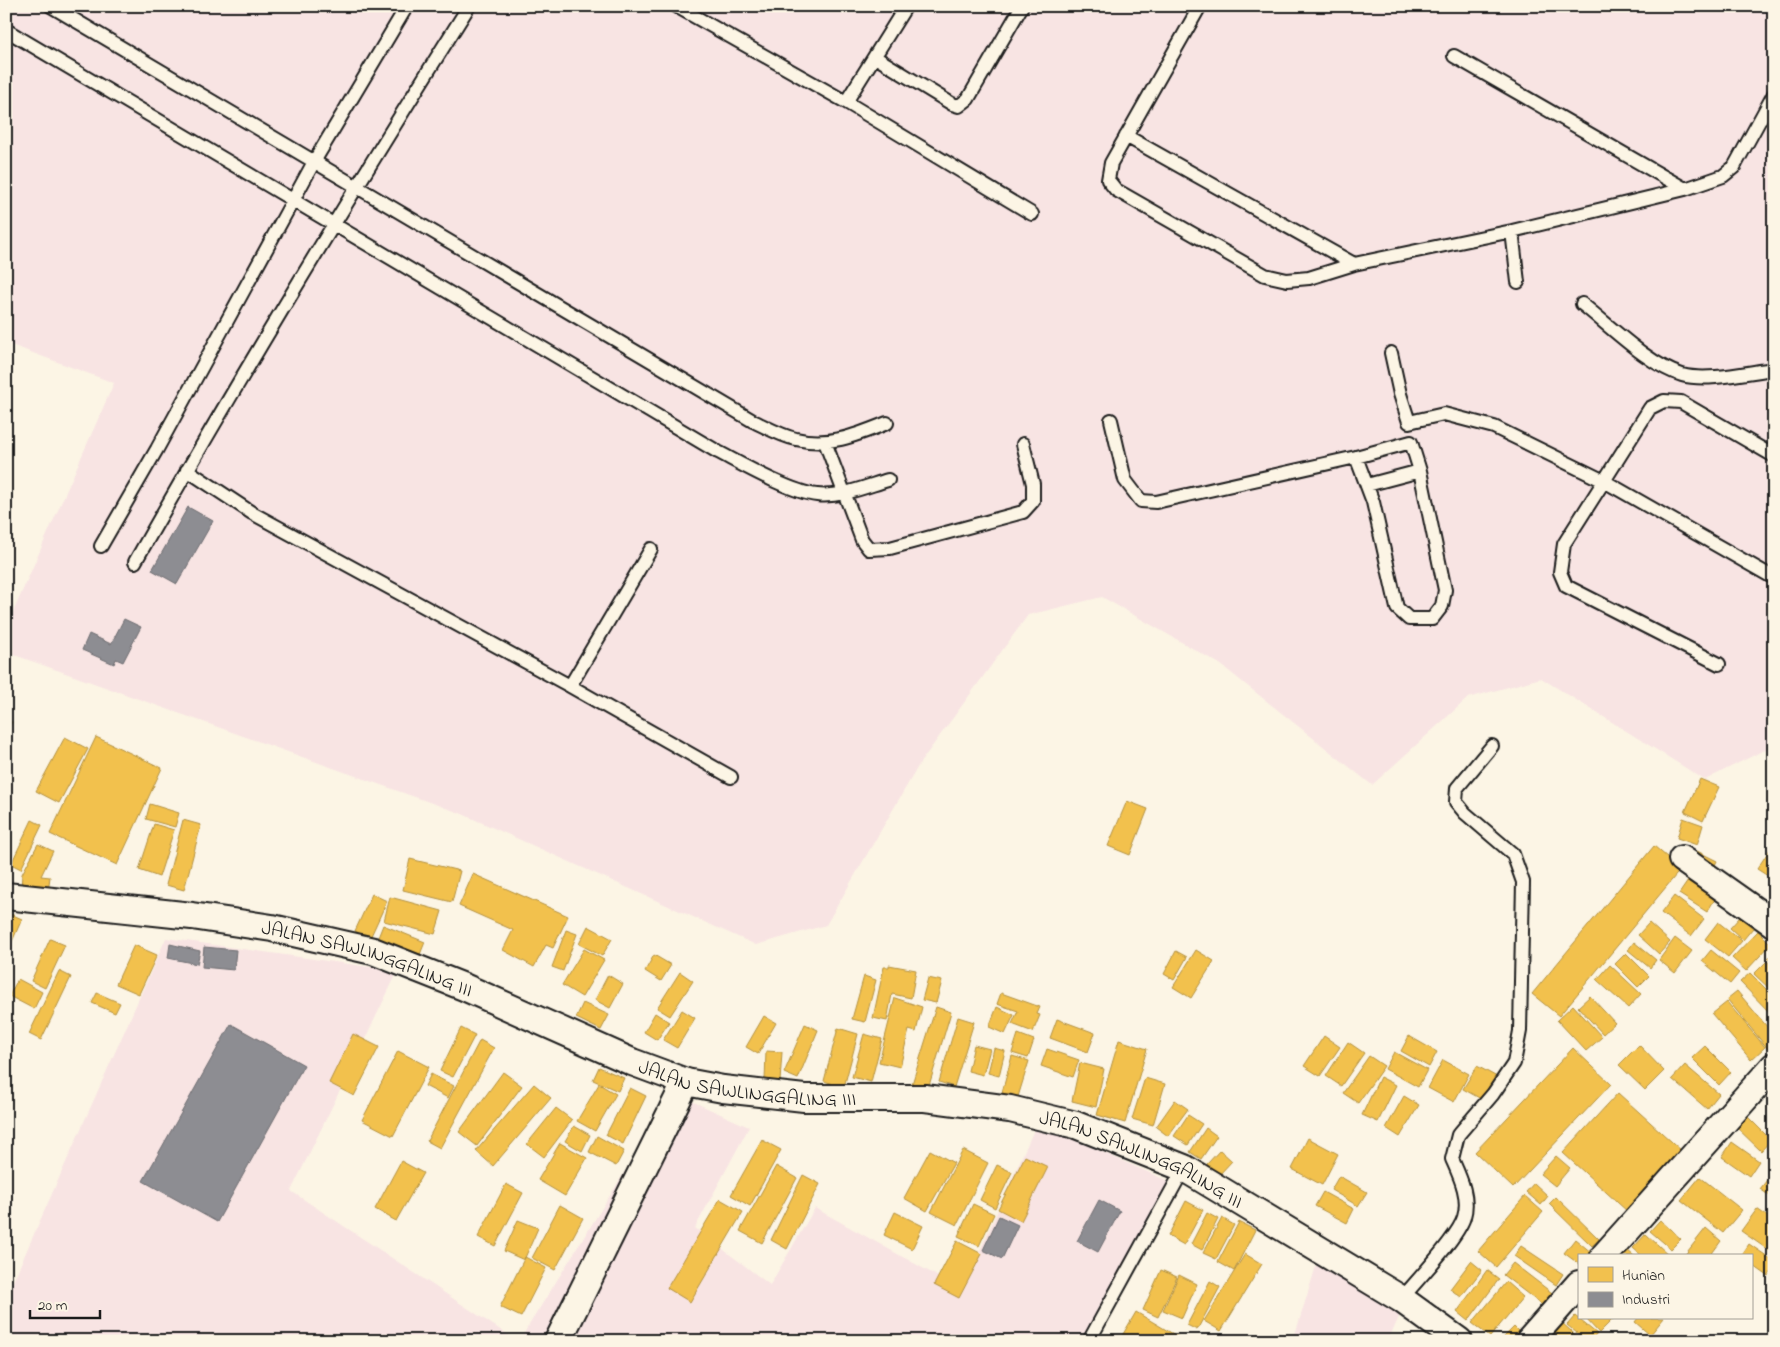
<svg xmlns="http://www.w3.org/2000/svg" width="1780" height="1347" viewBox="0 0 1780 1347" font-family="'Indie Flower',sans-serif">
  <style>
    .built { fill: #f8e4e3 }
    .homes { fill: #f2c14e; stroke: #b2903f }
    .industry { fill: #8d8d92; stroke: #6b6b6f }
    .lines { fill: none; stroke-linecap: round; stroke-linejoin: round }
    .service-casing { stroke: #1c1c1c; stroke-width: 16 }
    .minor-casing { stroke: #1c1c1c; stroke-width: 30 }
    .service { stroke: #fcf5e5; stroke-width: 12 }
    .minor { stroke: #fcf5e5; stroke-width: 26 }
    .labels { text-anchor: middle; stroke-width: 5; stroke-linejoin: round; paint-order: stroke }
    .street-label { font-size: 20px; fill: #1c1c1c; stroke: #fcf5e5 }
  </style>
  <rect width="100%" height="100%" fill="#fcf5e5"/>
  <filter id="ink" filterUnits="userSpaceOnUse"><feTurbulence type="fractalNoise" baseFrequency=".02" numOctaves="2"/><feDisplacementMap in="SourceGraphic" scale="10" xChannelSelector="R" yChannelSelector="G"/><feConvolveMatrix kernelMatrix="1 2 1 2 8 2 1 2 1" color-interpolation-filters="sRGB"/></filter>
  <g filter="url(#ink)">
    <path class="built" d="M6 6H1774V745L1705 780 1541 678 1468 698 1372 785 1220 664 1102 597 1028 615 920 763 826 925 756 945 460 813 6 652V628L114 383 6 343Z
      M166 938 398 971 291 1191 517 1341H6V1297Z
      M674 1093 749 1127 695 1228 770 1285 815 1208 962 1290 1037 1123 1177 1185 1098 1341H519Z
      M1317 1263 1401 1313 1388 1341H1293Z"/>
    <path class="homes" d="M6 719 12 722 6 734Z
      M65 737 88 749 59 803 36 791Z
      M96 737 162 768 117 865 50 834Z
      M1700 779 1719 787 1703 821 1685 812Z
      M1127 801 1148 809 1130 855 1108 846Z
      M150 804 179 813 175 827 146 819Z
      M1683 818 1703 825 1697 845 1677 838Z
      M32 820 42 825 21 869 11 864Z
      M183 820 201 825 184 890 166 885Z
      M154 824 174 830 159 877 139 870Z
      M1774 843V880L1757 869Z
      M38 844 53 851 41 876 50 877 48 892 21 889 22 874Z
      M1654 846 1681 869 1559 1016 1532 994Z
      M1697 851 1717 861 1711 873 1692 864Z
      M410 859 460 871 452 902 403 890Z
      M473 874 568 916 553 948 546 945 534 967 503 950 513 930 459 906Z
      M1688 881 1715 899 1707 912 1679 894Z
      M372 894 387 901 370 938 355 931Z
      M1674 896 1704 919 1691 936 1661 913Z
      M390 897 442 911 435 934 384 921Z
      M6 912 22 919 6 955Z
      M1740 917 1753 928 1743 940 1730 928Z
      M1718 922 1742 941 1728 957 1705 939Z
      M1649 923 1670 942 1659 954 1638 935Z
      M383 925 425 942 419 957 377 940Z
      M588 926 612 939 602 956 579 944Z
      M566 930 577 934 563 971 552 967Z
      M1758 931 1771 944 1746 971 1732 958Z
      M1675 938 1692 951 1675 973 1659 960Z
      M50 939 65 945 45 988 31 981Z
      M1634 942 1656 960 1650 968 1628 950Z
      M134 945 157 955 139 994 116 984Z
      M584 949 604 960 582 997 562 985Z
      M1196 950 1214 961 1191 998 1173 987Z
      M1711 950 1739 973 1730 984 1702 961Z
      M1176 951 1187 957 1174 980 1164 974Z
      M1774 952V963L1768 958Z
      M1626 953 1649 976 1638 987 1615 964Z
      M654 955 671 965 661 981 645 971Z
      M1767 961 1774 968V993L1754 974Z
      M889 965 916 970 911 998 892 994 887 1021 873 1018 884 967H889Z
      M1610 965 1641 994 1628 1008 1597 980Z
      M59 971 71 977 41 1040 29 1034Z
      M680 972 693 981 670 1016 657 1008Z
      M1750 973 1774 997V1017L1740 982Z
      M608 975 623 984 610 1008 595 1000Z
      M864 976 876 980 865 1022 852 1019Z
      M928 978 942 981 936 1003 922 1000Z
      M18 979 42 992 34 1009 9 996Z
      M1737 991 1774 1035V1045L1768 1049 1727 999Z
      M97 993 120 1003 115 1013 92 1003Z
      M1001 993 1040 1007 1037 1014 1040 1015 1033 1032 1012 1024 1018 1011 997 1004Z
      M1590 996 1615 1023 1603 1034 1578 1007Z
      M895 998 922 1007 916 1032 909 1030 900 1067 879 1062Z
      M1727 1002 1765 1047 1751 1060 1712 1014Z
      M583 1003 609 1015 601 1030 576 1018Z
      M1573 1005 1602 1037 1586 1051 1557 1020Z
      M936 1007 951 1012 928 1089 912 1084Z
      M997 1007 1014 1015 1005 1034 989 1027Z
      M682 1010 695 1018 677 1048 663 1040Z
      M655 1013 669 1022 657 1040 644 1032Z
      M764 1016 776 1023 758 1054 746 1047Z
      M958 1017 974 1022 954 1087 939 1082Z
      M1057 1019 1095 1033 1088 1052 1050 1038Z
      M805 1024 818 1030 798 1079 784 1073Z
      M461 1028 475 1035 453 1077 440 1071Z
      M838 1028 858 1034 844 1087 824 1081Z
      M353 1034 379 1047 354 1096 329 1083Z
      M864 1034 882 1039 871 1082 852 1077Z
      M1018 1034 1034 1040 1028 1058 1012 1053Z
      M1324 1036 1340 1047 1320 1076 1304 1066Z
      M1409 1036 1437 1052 1429 1067 1401 1051Z
      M480 1040 494 1048 440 1148 427 1141Z
      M1119 1040 1147 1049 1125 1123 1097 1115Z
      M1348 1042 1364 1053 1341 1086 1326 1076Z
      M974 1045 990 1049 983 1075 968 1071Z
      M1639 1045 1664 1071 1645 1090 1619 1065Z
      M1705 1046 1731 1072 1719 1085 1692 1058Z
      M994 1048 1005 1051 999 1076 988 1073Z
      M1573 1048 1611 1084 1513 1188 1475 1152Z
      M1047 1049 1079 1060 1073 1077 1041 1066Z
      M398 1051 429 1067 393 1136 362 1120Z
      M766 1051 782 1052 780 1082 765 1081Z
      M1394 1052 1427 1070 1418 1087 1385 1069Z
      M1012 1056 1029 1061 1017 1100 1001 1096Z
      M1369 1056 1384 1066 1358 1103 1343 1093Z
      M1443 1060 1469 1074 1454 1102 1428 1088Z
      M1080 1063 1104 1069 1096 1107 1072 1101Z
      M1685 1065 1719 1094 1707 1109 1672 1079Z
      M1477 1066 1497 1077 1483 1100 1463 1089Z
      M599 1067 624 1078 618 1091 593 1080Z
      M503 1072 522 1086 477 1146 459 1132Z
      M431 1074 454 1086 448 1098 425 1086Z
      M1380 1077 1396 1085 1378 1122 1362 1115Z
      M1145 1078 1165 1084 1153 1125 1132 1119Z
      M534 1084 551 1098 493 1166 476 1151Z
      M599 1084 616 1094 595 1131 577 1121Z
      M630 1088 646 1096 623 1144 606 1135Z
      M1618 1093 1683 1152 1628 1212 1563 1153Z
      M1404 1096 1419 1105 1400 1137 1386 1128Z
      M1175 1100 1188 1109 1168 1136 1156 1127Z
      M556 1108 572 1120 544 1157 527 1144Z
      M1745 1114 1771 1140 1761 1151 1734 1125Z
      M1188 1115 1202 1124 1188 1145 1174 1136Z
      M574 1126 590 1135 582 1151 565 1141Z
      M1206 1128 1217 1136 1201 1159 1190 1152Z
      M597 1136 624 1151 616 1166 589 1152Z
      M1308 1138 1338 1154 1322 1185 1292 1169Z
      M762 1140 781 1150 750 1206 731 1195Z
      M1732 1142 1759 1161 1749 1176 1722 1157Z
      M560 1143 587 1158 565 1196 538 1180Z
      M930 1150 954 1163 927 1211 904 1198Z
      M963 1150 988 1163 957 1225 931 1212Z
      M1220 1150 1232 1161 1219 1175 1207 1164Z
      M1025 1156 1048 1167 1021 1221 998 1209Z
      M1556 1156 1570 1168 1555 1186 1540 1174Z
      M401 1161 423 1173 396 1221 375 1209Z
      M997 1165 1012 1172 995 1208 980 1200Z
      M776 1166 797 1178 762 1243 740 1231Z
      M1774 1171V1199L1760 1189Z
      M803 1175 820 1184 787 1249 771 1240Z
      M1339 1176 1367 1192 1358 1206 1331 1190Z
      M1700 1177 1742 1210 1723 1233 1681 1200Z
      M1534 1183 1548 1196 1541 1205 1526 1192Z
      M506 1184 523 1193 495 1246 478 1237Z
      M1323 1192 1354 1209 1347 1223 1315 1206Z
      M1525 1196 1543 1212 1496 1267 1478 1251Z
      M1556 1197 1599 1239 1592 1246 1549 1204Z
      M720 1199 743 1212 690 1302 667 1288Z
      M1186 1201 1203 1210 1184 1245 1168 1236Z
      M973 1204 994 1214 979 1246 958 1236Z
      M560 1205 583 1218 555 1270 532 1258Z
      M1757 1209 1774 1221V1254L1741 1231Z
      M895 1212 923 1226 912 1249 884 1235Z
      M1207 1213 1218 1219 1202 1250 1191 1244Z
      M1222 1218 1234 1225 1216 1259 1203 1253Z
      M518 1220 538 1228 524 1260 504 1251Z
      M1660 1220 1681 1239 1671 1249 1650 1231Z
      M1239 1222 1255 1230 1234 1271 1218 1262Z
      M1706 1228 1721 1241 1710 1256H1684Z
      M1646 1234 1670 1256H1642L1633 1248Z
      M1575 1239 1592 1253 1589 1256H1579V1264L1564 1253Z
      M957 1241 982 1254 959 1298 934 1285Z
      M1749 1244 1774 1261V1267L1768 1276 1751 1264V1256H1741Z
      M1521 1246 1563 1274 1556 1285 1514 1256Z
      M1627 1250 1634 1256H1622Z
      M1245 1254 1262 1264 1221 1331 1204 1321Z
      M525 1257 546 1268 521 1317 500 1307Z
      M1471 1261 1482 1270 1461 1297 1450 1289Z
      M1513 1263 1556 1296 1546 1308 1503 1275Z
      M1161 1270 1177 1277 1158 1317 1143 1310Z
      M1487 1270 1499 1279 1468 1321 1457 1312Z
      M1179 1275 1197 1284 1182 1318 1163 1310Z
      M1210 1281 1220 1287 1197 1330 1187 1325Z
      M1506 1282 1523 1297 1490 1337 1472 1323Z
      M1136 1312 1185 1341H1119Z
      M1575 1316 1597 1334 1591 1341H1587L1567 1325Z
      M1585 1318H1614L1599 1333Z
      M1638 1318H1664L1650 1335 1635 1322Z
      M1561 1322 1582 1341H1555L1549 1336Z
      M1514 1327 1524 1337 1521 1341H1500Z"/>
    <path class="industry" d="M188 507 213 521 177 584 152 570Z
      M124 619 141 627 123 662 116 659 114 664 82 650 89 634 111 644Z
      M170 944 200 951 197 964 168 958Z
      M204 947 236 950 234 970 202 967Z
      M231 1024 304 1065 217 1222 143 1181Z
      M1099 1200 1120 1211 1098 1252 1077 1241Z
      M999 1216 1018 1225 1002 1259 983 1250Z"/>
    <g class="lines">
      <g class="service-casing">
        <path id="service" d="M51 6 753 421C766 427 781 436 796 439 829 447 857 435 887 423
          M676 6 846 102 1032 214
          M1200 6 1111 163 1108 180 1116 190 1265 275 1287 280 1309 278 1354 264 1512 231 1685 189 1723 176 1734 167 1774 94
          M6 30 718 452C743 465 790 492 817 495 840 498 867 486 888 480
          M1454 56 1685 189
          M875 57 952 104 959 106 968 99 1022 6
          M846 102 906 6
          M1126 136 1354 264
          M1512 231 1518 282
          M1582 304C1609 325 1650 366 1682 375 1707 382 1748 372 1774 369
          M1391 353 1400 394 1409 422 1444 414 1494 427 1604 481 1650 408 1664 401 1681 402 1774 456
          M1111 420 1125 480 1141 501 1156 502 1356 457 1411 442 1420 471 1445 590 1442 606 1432 619H1409L1397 608 1373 502 1356 457
          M825 442 862 540 869 549 890 548 1023 512 1033 501V484L1023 444
          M187 470 252 513 570 686 651 549
          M1367 485 1420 471
          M101 546 157 449 315 160 407 6
          M135 562C241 374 354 189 469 6
          M1719 664 1566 586 1560 572 1564 544 1604 481 1774 578
          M570 686 731 777
          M1401 1299C1415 1283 1459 1236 1464 1217 1470 1197 1460 1177 1452 1159L1458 1135 1493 1094 1514 1063 1520 1031 1523 882 1513 854 1465 813 1456 802 1457 788 1492 746
          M1089 1341 1184 1168"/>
      </g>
      <g class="minor-casing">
        <g id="minor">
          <path d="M1682 859 1774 924"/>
          <path id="s1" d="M6 896 192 916 272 928 373 951 464 987 632 1062 686 1082 723 1089 804 1098H925L1010 1109 1076 1125 1184 1168 1401 1299 1459 1341"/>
          <path d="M1604 1256 1774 1066"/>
          <path d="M558 1341 686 1082"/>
          <path d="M1529 1341 1579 1284"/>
        </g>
      </g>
      <use href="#service" class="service"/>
      <use href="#minor" class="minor"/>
    </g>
  </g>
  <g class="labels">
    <g class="street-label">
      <text dy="7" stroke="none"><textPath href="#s1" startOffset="368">JALAN SAWLINGGALING III</textPath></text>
      <text dy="7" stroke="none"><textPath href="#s1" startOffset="772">JALAN SAWLINGGALING III</textPath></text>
      <text dy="7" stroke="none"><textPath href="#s1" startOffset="1178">JALAN SAWLINGGALING III</textPath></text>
    </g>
  </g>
  <rect width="1780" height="1347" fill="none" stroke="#fcf5e5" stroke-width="25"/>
  <rect x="12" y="12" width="1755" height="1322" fill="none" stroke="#1c1c1c" stroke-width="2" filter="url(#ink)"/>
  <rect x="1578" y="1254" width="175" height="65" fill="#fcf5e5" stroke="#a29e95"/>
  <rect x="1588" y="1267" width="25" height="15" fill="#f2c14e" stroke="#a29e95"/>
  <text x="1622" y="1280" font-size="15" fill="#1c1c1c">Hunian</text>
  <rect x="1588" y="1292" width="25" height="15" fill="#8d8d92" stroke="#a29e95"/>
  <text x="1622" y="1304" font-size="15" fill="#1c1c1c">Industri</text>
  <path d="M30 1310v8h70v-8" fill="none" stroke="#1c1c1c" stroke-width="2.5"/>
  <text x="38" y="1310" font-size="15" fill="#1c1c1c" stroke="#fcf5e5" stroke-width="4" paint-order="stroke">20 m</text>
</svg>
